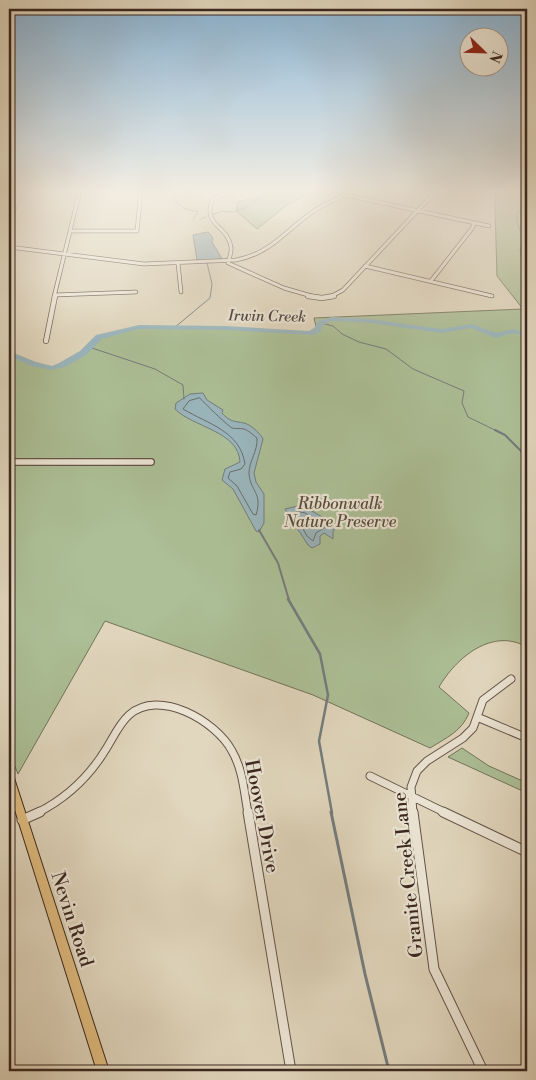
<svg xmlns="http://www.w3.org/2000/svg" width="536" height="1080" viewBox="0 0 536 1080" font-family="'Libre Bodoni',serif">
  <style>
    .green { fill: #acbf96; stroke: #73735a }
    .water { fill: #9ab6bd; stroke: #747d7e }
    .lines { fill: none; stroke-linecap: round; stroke-linejoin: round }
    .shore { stroke: #6a6e6e; stroke-width: 1 }
    .stream-far3 { stroke: #747d7e; stroke-width: 1 }
    .stream-far2 { stroke: #747d7e; stroke-width: 2 }
    .stream-far1 { stroke: #747d7e; stroke-width: 2.5 }
    .stream { stroke: #747d7e; stroke-width: 3 }
    .river { fill: #9ab6bd; fill-rule: evenodd }
    .minor-far4-casing { stroke: #645347; stroke-width: 4.5 }
    .minor-far3-casing { stroke: #645347; stroke-width: 6 }
    .minor-far2-casing { stroke: #645347; stroke-width: 8 }
    .minor-far1-casing { stroke: #645347; stroke-width: 9 }
    .minor-casing { stroke: #645347; stroke-width: 11 }
    .major-casing { stroke: #3a271f; stroke-width: 2 }
    .minor-far4 { stroke: #ece5d5; stroke-width: 3 }
    .minor-far3 { stroke: #ece5d5; stroke-width: 4.5 }
    .minor-far2 { stroke: #ece5d5; stroke-width: 5.5 }
    .minor-far1 { stroke: #ece5d5; stroke-width: 7 }
    .minor { stroke: #ece5d5; stroke-width: 9 }
    .major { fill: #e0bc7f; fill-rule: evenodd }
    .labels { text-anchor: middle; stroke-width: 4.5; stroke-linejoin: round; paint-order: stroke }
    .far-water-label { font-size: 15px; font-style: italic; fill: #524b46; stroke: #ece5d5 }
    .park-label { font-size: 16px; font-style: italic; fill: #564d3d; stroke: #ece5d5 }
    .near-street-label { font-size: 19px; fill: #3a271f; stroke: #ece5d5 }
  </style>
  <rect width="100%" height="100%" fill="#e1d7be"/>
  <filter id="stains"><feTurbulence type="fractalNoise" baseFrequency=".004" numOctaves="4"/><feColorMatrix values="0 0 0 0 .2 0 0 0 0 .09 0 0 0 0 .02 0 0 0 .5 -.17"/></filter>
  <radialGradient id="worn" r=".72"><stop offset=".6" stop-color="#630" stop-opacity="0"/><stop offset="1" stop-color="#630" stop-opacity=".3"/></radialGradient>
  <path class="green" d="M281 190H300L307 195 287 205 257 229 236 211 238 202Z
    M496 190 527 191V647C492 627 456 658 439 687L469 713C462 731 446 738 430 748L313 695 105 621 18 774 9 752V353L34 364 52 368 62 365 83 353 99 337 139 327 226 328 312 333 317 331 314 318 523 309 497 276 495 207Z
    M462 748 489 766 527 783V793L448 757Z"/>
  <path class="water" d="M208 232 213 238 212 242 222 259 200 261 197 260 193 235Z
    M203 393 207 400 223 410 222 413C230 422 234 421 244 423 250 424 261 434 263 439L254 473 256 482 264 494V523L259 532 256 531 233 489 222 480 225 469 240 462C239 431 192 427 175 409L176 403 190 394Z
    M298 506C308 508 331 520 335 529L333 531V539L324 533 320 536V544L312 548 308 545 285 509Z"/>
  <g class="lines">
    <path class="shore" d="M200 398C203 402 228 426 232 428 235 429 240 428 244 429 248 430 253 435 257 438 258 451 249 461 249 473 250 492 263 492 256 515L253 514 237 486 228 478 230 472 241 469 245 464C240 431 208 424 183 409L189 401Z
      M297 511 305 513 324 525V528L316 533 313 541 307 536 295 515Z"/>
    <path class="stream-far3" d="M177 190 173 198 183 208 198 212 193 219
      M518 190 527 197
      M527 205 517 214C516 222 519 231 524 236L520 250 527 291
      M212 215 222 211 233 212 245 208 260 197 276 190
      M201 219 206 217
      M321 323 333 326 342 334 359 342 386 349 413 369 464 391 462 403 468 417 497 431
      M174 328 210 298 212 284 207 263
      M89 347 155 369 183 385 184 399"/>
    <path class="stream-far2" d="M495 430 505 435 527 457
      M259 530 278 563 289 600"/>
    <path class="stream-far1" d="M288 599 320 654 328 695 319 741 332 813"/>
    <path class="stream" d="M331 812 365 974 389 1071"/>
    <path class="river" d="M332 317 370 319 442 329 472 324 496 333 513 329 526 333 527 340 516 333 509 334 496 338 471 328 442 333 370 323 333 321 324 324 320 332 312 335 226 330 139 329 102 339 86 355 65 367 52 370 31 366 9 356V351L36 362 52 366 59 363 80 351 96 335 139 325 226 326 309 331 314 328 318 321Z"/>
    <g class="minor-far4-casing">
      <path id="minor-far4" d="M232 190 213 199C201 226 228 225 231 247 232 252 229 258 228 263L284 288 315 297
        M345 195 489 226
        M9 224 21 190
        M71 231H137L141 190
        M9 247 144 264 236 260C271 253 283 233 311 213 324 203 341 197 356 190
        M178 263 181 292
        M365 266 492 296
        M431 281 473 227 474 223
        M55 295 136 292
        M54 297 80 190
        M330 297 343 290 437 190"/>
    </g>
    <g class="minor-far3-casing">
      <path id="minor-far3" d="M308 296 322 298 334 296
        M46 341 55 296"/>
    </g>
    <g class="minor-far2-casing">
      <path id="minor-far2" d="M9 462H151"/>
    </g>
    <g class="minor-far1-casing">
      <path id="minor-far1" d="M477 717 527 738
        M370 776 446 813
        M37 813C67 798 89 777 106 749 113 738 119 724 129 715 159 688 216 721 232 751 243 770 244 792 248 813
        M413 813 411 787 417 771 427 761 463 738 473 728 483 700 511 679"/>
    </g>
    <g class="minor-casing">
      <path id="minor" d="M248 812 291 1071
        M413 812 434 969 483 1071
        M443 812 527 852
        M22 820 40 812"/>
    </g>
    <g class="major-casing">
      <path id="major" d="M9 774 12 775 14 778 109 1071H97L9 791Z"/>
    </g>
    <use href="#minor-far4" class="minor-far4"/>
    <use href="#minor-far3" class="minor-far3"/>
    <use href="#minor-far2" class="minor-far2"/>
    <use href="#minor-far1" class="minor-far1"/>
    <use href="#minor" class="minor"/>
    <use href="#major" class="major"/>
  </g>
  <linearGradient id="sky" x2="0" y2="1"><stop stop-color="#89b5d7"/><stop offset="0.56" stop-color="#f2ede2"/><stop offset="1" stop-color="#f2ede2" stop-opacity="0"/></linearGradient>
  <rect width="536" height="341" fill="url(#sky)"/>
  <g class="labels">
    <g class="far-water-label">
      <text transform="translate(267 316) rotate(1)" y="5">Irwin Creek</text>
    </g>
    <g class="park-label">
      <text x="340" y="509">Ribbonwalk<tspan x="340" dy="18">Nature Preserve</tspan></text>
    </g>
    <g class="near-street-label">
      <text transform="translate(263 816) rotate(79)" y="7">Hoover Drive</text>
      <text transform="translate(407 875) rotate(-96)" y="7">Granite Creek Lane</text>
      <text transform="translate(73 919) rotate(72)" y="7">Nevin Road</text>
    </g>
  </g>
  <rect width="536" height="1080" fill="none" stroke="#e1d7be" stroke-width="30"/>
  <rect x="10" y="10" width="516" height="1060" fill="none" stroke="#3a271f" stroke-width="2.5"/>
  <rect x="15" y="15" width="506" height="1050" fill="none" stroke="#3a271f"/>
  <g transform="translate(484 52) rotate(113)"><circle r="24" fill="#ece5d5" stroke="#a5998c"/>
  <path d="M0-4L9 19L0 12L-9 19Z" fill="#8f2418"/>
  <text y="-8" font-size="14" font-weight="bold" text-anchor="middle" fill="#3a271f">N</text>
  </g>
  <rect width="100%" height="100%" filter="url(#stains)"/>
  <rect width="100%" height="100%" fill="url(#worn)"/>
</svg>
